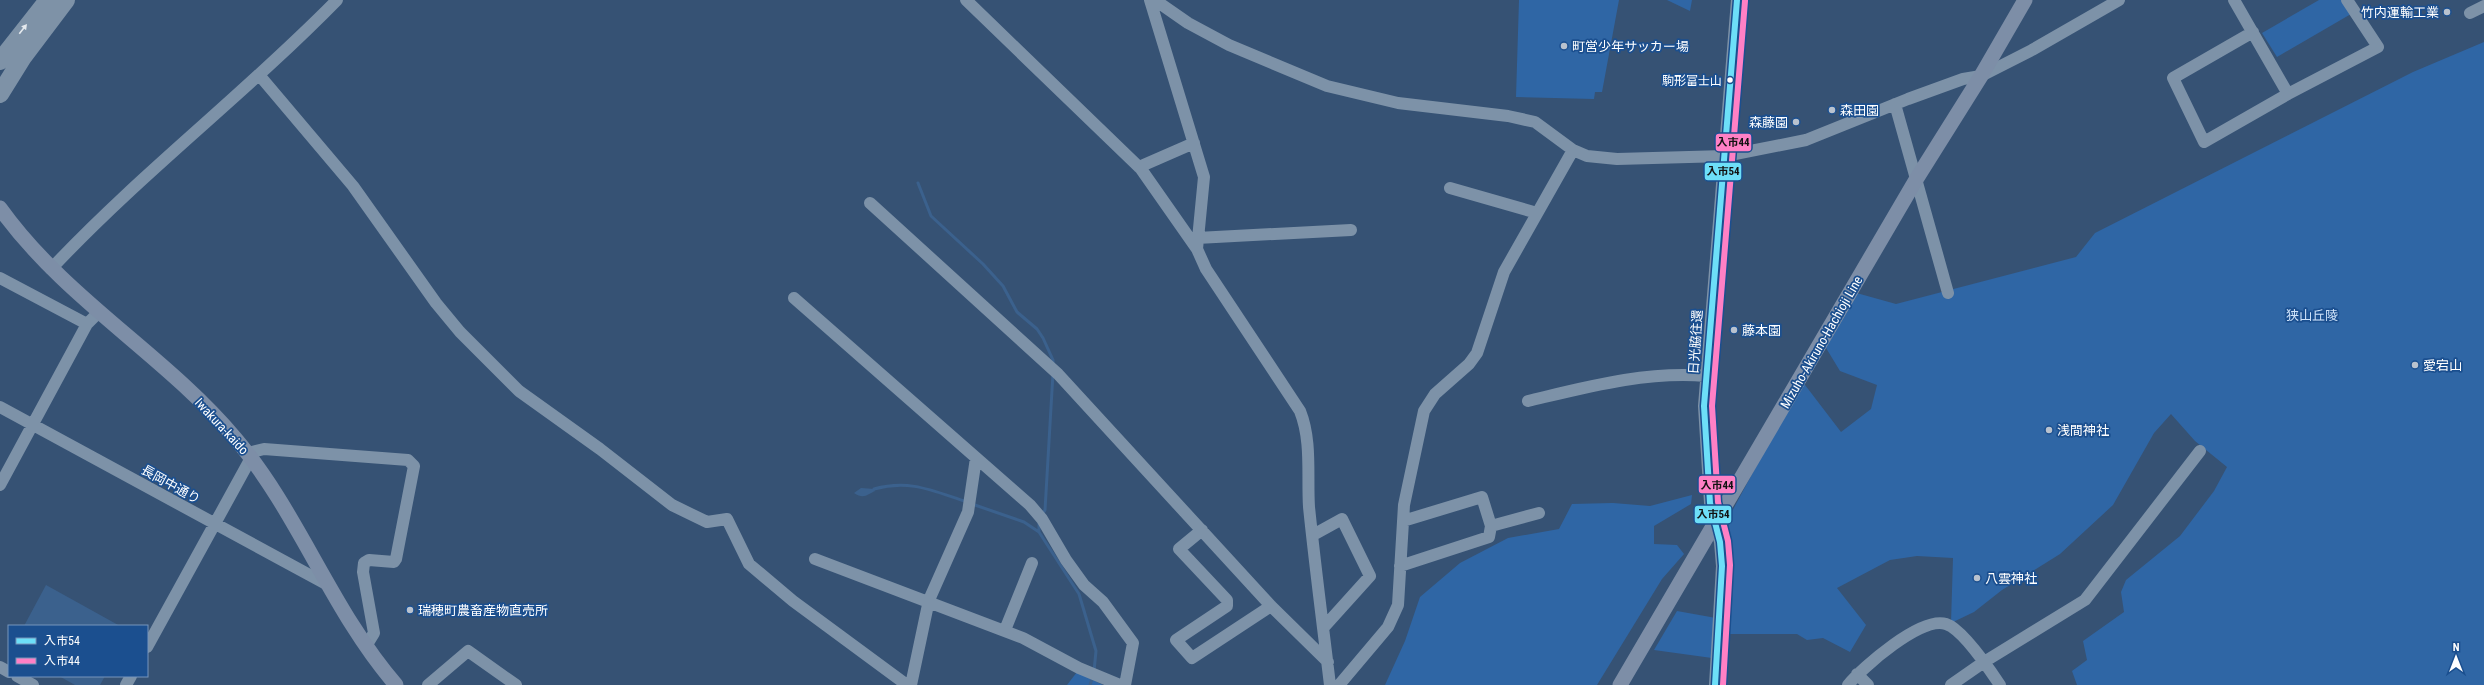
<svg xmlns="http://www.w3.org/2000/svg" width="2484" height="685" viewBox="0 0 2484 685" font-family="'Roboto Condensed','Noto Sans JP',sans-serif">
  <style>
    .green { fill: #2f66a5 }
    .water { fill: #3b618d }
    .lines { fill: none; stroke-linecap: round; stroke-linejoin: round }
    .stream { stroke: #3b618d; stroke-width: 3 }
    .minor { stroke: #7d92a8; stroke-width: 12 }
    .major { stroke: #7d8ea7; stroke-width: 15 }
    .highway { stroke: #7e92a7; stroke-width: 18 }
    .bus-1-casing { stroke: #1b4f8f; stroke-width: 9 }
    .bus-2-casing { stroke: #1b4f8f; stroke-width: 9 }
    .bus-1 { stroke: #6ddff8; stroke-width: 6 }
    .bus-2 { stroke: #ff80c5; stroke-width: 6 }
    .oneway { fill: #e5e9ed }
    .poi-dot { fill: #b9c2ce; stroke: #1b4f8f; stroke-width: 1.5 }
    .bus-dot { fill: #fff; stroke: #1b4f8f; stroke-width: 1.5 }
    .labels { text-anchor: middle; stroke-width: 3.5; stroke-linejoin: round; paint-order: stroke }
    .bus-label { font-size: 12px; fill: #fff; stroke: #1b4f8f; text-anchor: end }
    .poi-label { font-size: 13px; fill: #fff; stroke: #1b4f8f; text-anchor: start }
    .park-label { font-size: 13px; fill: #cfe3fa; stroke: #1b4f8f }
    .street-label { font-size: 13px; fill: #fff; stroke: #1b4f8f }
    .line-badge { stroke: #1b4f8f; stroke-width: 1.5 }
    .pale-badge-label { font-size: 11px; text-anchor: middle; font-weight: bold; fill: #111 }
  </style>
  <rect width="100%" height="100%" fill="#365274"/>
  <path class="green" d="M1519 0H1619L1602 92H1595L1594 99 1516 97Z
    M1667 0H1692L1690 11Z
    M2319 0H2342L2351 14 2277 57 2262 33Z
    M2484 42V685H2077L2072 671 2087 660 2083 641 2124 612 2121 592 2126 580 2180 536 2214 491 2227 467 2195 441 2171 414 2154 433 2113 505 2060 554 2002 590 1974 612 1951 623 1953 558 1917 556 1890 560 1837 588 1866 625 1850 652 1823 638 1807 640 1797 634H1725L1729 517 1802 381 1841 432 1871 409 1877 385 1840 371 1823 343 1853 292 1896 304 2076 257 2095 233 2413 72Z
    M1692 495 1691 504 1654 526V544L1677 545 1684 554 1662 579 1597 685H1385L1405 641 1420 597 1460 563 1508 538 1559 529 1572 504 1613 503 1650 506Z
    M1677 611 1716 618 1712 658 1654 650Z
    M1077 672 1103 685H1067Z"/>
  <path class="water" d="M861 488 874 489 875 491C868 494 864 500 854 493Z
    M46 585 120 626H24Z
    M59 676H105L100 685H75Z"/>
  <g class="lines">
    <path class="stream" d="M918 183 931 216 983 264 1003 286 1017 312 1037 329 1043 338 1053 360V365
      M874 489C910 479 933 491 967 502
      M972 504 1024 522 1039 532
      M1042 514 1045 510 1053 373
      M1039 521V532L1079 594 1096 651 1094 671
      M1090 685 1093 676"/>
    <path class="minor" d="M966 0 1141 169 1197 249 1206 269 1300 411C1312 441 1307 475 1309 507 1315 566 1323 626 1330 685
      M1150 0 1204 177 1197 249
      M1155 0 1188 23 1229 45 1327 86 1398 103 1508 116 1535 122 1573 150 1587 156 1617 159 1725 156 1806 140 1908 99 1963 79 1981 76 2032 50 2119 0
      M2234 0 2288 94 2378 47 2347 0
      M2470 13 2484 6
      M2253 32 2173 78 2204 142 2288 94
      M260 76 353 186 436 303 460 332 519 391 600 449 672 505 707 522 727 519 749 564 793 601 907 685
      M1895 104 1948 293
      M1139 167 1194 143
      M1450 188 1537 213
      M870 203 1058 374 1271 606 1328 662
      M1197 238 1351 230
      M51 269C141 173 245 94 337 0
      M0 278 87 324
      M794 298 1030 505 1042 519 1066 560 1084 585 1103 602 1133 643 1125 685
      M1528 401C1587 387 1645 371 1706 376
      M0 407 328 585
      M248 453 264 449 408 460 414 466 396 559 394 562 369 560 364 563 363 572 374 633 366 646
      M0 485 87 324 98 313
      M1403 521 1482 497 1491 526
      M1202 530 1179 549 1227 600V606L1176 640 1192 658 1271 606
      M1313 535 1342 519 1370 576 1324 627
      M815 559 1023 638 1079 668 1120 685
      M1400 566 1489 537 1491 526 1539 513
      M1005 630 1032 563
      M147 647 251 458
      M0 667 9 672
      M1857 674 1868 685
      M17 676 33 685
      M126 685 131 676
      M428 685 468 651 516 685
      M911 685 929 600 968 512 976 458
      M1339 685 1388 627 1398 605 1404 505 1424 411 1435 394 1469 364 1477 353 1504 272 1573 150
      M1715 685 1722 566 1720 542 1710 503 1704 406 1737 0
      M1848 685C1863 667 1921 616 1946 624 1962 629 1990 670 2000 685
      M1951 685 1984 662 2085 600 2200 451"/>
    <path class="major" d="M0 208C66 300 164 354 235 438 299 513 331 610 396 685
      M1620 685 1917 178 1981 76 2025 0"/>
    <path class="highway" d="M0 61 48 0
      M0 94 23 57 66 0"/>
    <g class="bus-1-casing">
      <path id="bus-1" d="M1715 685 1722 566 1720 542 1710 503 1704 406 1737 0"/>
    </g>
    <g class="bus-2-casing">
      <path id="bus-2" d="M1723 685 1730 565 1728 541 1718 502 1712 406 1745 1"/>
    </g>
    <use href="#bus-1" class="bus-1"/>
    <use href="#bus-2" class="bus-2"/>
  </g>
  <defs><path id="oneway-solid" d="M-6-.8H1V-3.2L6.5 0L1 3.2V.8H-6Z"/></defs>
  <use class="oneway" href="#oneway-solid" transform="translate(23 29) rotate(-52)"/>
  <g class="poi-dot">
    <circle cx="2447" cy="12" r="4"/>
    <circle cx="1564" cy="46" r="4"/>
    <circle cx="1832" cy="110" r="4"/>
    <circle cx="1796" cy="122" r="4"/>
    <circle cx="1734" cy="330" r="4"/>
    <circle cx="2415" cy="365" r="4"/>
    <circle cx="2049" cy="430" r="4"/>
    <circle cx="1977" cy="578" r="4"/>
    <circle cx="410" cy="610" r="4"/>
  </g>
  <circle class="bus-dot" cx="1730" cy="80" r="3.5"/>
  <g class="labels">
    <g class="bus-label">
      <text x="1722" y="85">駒形富士山</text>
    </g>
    <g class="poi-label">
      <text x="2439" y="17" text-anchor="end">竹内運輸工業</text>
      <text x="1572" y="51">町営少年サッカー場</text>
      <text x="1840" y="115">森田園</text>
      <text x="1788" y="127" text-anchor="end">森藤園</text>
      <text x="1742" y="335">藤本園</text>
      <text x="2423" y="370">愛宕山</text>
      <text x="2057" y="435">浅間神社</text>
      <text x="1985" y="583">八雲神社</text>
      <text x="418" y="615">瑞穂町農畜産物直売所</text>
    </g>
    <g class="park-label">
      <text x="2312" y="320">狭山丘陵</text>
    </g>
    <g class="street-label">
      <text transform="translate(1695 342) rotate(-86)" y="5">日光脇往還</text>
      <text transform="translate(1821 342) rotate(-60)" y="5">Mizuho-Akiruno-Hachioji Line</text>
      <text transform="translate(222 426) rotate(47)" y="5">Iwakura-kaido</text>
      <text transform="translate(171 484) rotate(29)" y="5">長岡中通り</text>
    </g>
  </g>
  <g class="line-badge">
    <rect x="1715" y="133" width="37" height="19" rx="4" fill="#ff80c5"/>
    <rect x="1704" y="162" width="38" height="19" rx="4" fill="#6ddff8"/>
    <rect x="1698" y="475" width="38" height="19" rx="4" fill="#ff80c5"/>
    <rect x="1694" y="505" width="38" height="19" rx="4" fill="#6ddff8"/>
  </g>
  <g class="pale-badge-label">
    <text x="1733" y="146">入市44</text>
    <text x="1723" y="175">入市54</text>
    <text x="1717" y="489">入市44</text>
    <text x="1713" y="518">入市54</text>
  </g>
  <rect x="8" y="625" width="140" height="52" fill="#1b4f8f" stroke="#7695bc"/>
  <rect x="16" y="638" width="20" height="6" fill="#6ddff8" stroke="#7695bc"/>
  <text x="44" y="645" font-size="12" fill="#ffffff">入市54</text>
  <rect x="16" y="658" width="20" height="6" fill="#ff80c5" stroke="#7695bc"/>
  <text x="44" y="665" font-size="12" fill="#ffffff">入市44</text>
  <g transform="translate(2456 657)" stroke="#1b4f8f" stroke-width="3" paint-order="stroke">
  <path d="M0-3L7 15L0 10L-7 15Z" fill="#ffffff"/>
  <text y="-6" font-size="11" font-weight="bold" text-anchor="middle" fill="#ffffff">N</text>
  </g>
</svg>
